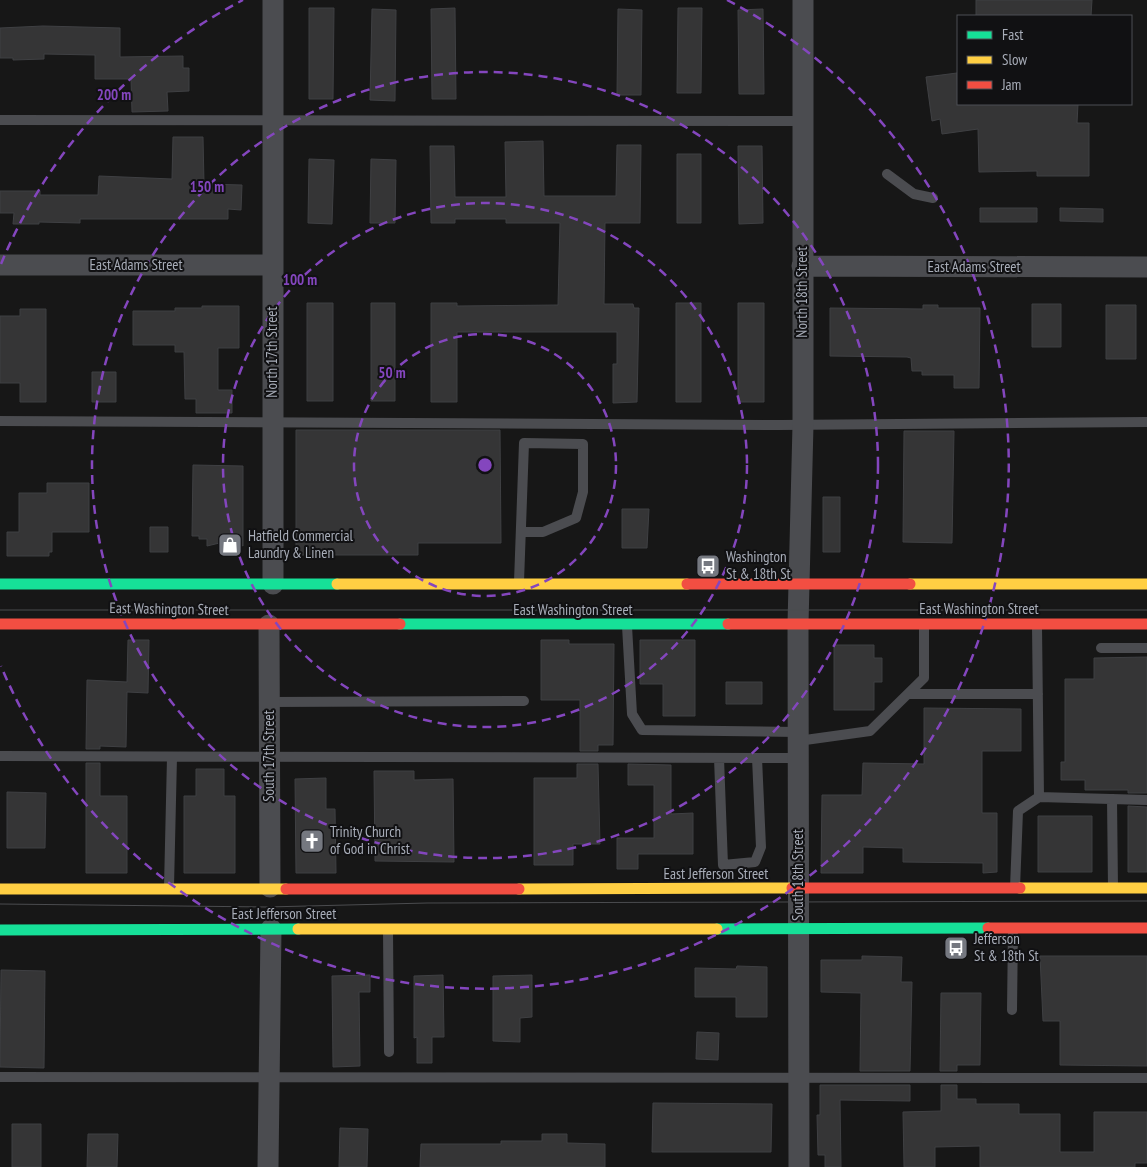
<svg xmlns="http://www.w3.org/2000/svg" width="1147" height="1167" viewBox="0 0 1147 1167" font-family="'PT Sans Narrow',sans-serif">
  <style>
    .building { fill: #353536; stroke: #3f4043 }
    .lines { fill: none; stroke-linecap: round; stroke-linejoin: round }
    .lane { stroke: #4b4c50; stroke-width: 10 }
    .street { stroke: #4b4c50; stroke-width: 21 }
    .fast { stroke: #16e098; stroke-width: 11 }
    .slow { stroke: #ffcf43; stroke-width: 11 }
    .jam { stroke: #f24e42; stroke-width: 11 }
    .tram { stroke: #4b4c4f; stroke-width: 1 }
    .ring { fill: none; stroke: #8446be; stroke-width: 2.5; stroke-dasharray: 9 6 }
    .labels { text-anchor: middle; stroke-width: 4; stroke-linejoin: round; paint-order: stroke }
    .street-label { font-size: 15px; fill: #a8adb8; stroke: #111113 }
    .poi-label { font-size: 15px; fill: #a8adb8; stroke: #111113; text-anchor: start }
    .centre { fill: #8446be; stroke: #111113; stroke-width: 2.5 }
    .ring-label { font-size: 15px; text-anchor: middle; font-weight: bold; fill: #8446be; stroke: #111113; stroke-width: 4; stroke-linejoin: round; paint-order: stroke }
  </style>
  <rect width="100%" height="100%" fill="#171717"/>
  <path class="building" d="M976 0H1092L1091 16H976Z
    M309 8H334L333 99H309Z
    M455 8 456 99H432L431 9Z
    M678 8H702L701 93H677Z
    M372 9 396 10 395 101 370 100Z
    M618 9 642 10 641 95H617Z
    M763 9 764 94H739L738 10Z
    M43 26 120 28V57L183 56V68H189V91L167 92 168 111 132 112 131 79H95V55L44 54V59L13 60V58H0V28Z
    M957 73 958 104H1078L1077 123H1089V176H1037V171L979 172 978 129 942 134 940 119 932 121 926 77Z
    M173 137H203L204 184 242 185 241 210 228 209V219H80V223L39 222V224H13L14 213H0V191H40V195H98L99 176 172 179Z
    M543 141 544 196H616L617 145H641L640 223H605L604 304H633L634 308H639L637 402 613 403V364H617V332H457V402H431V303H457V306L558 305 560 223H506V219H455V223H431L430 146H454L455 197H506L505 142Z
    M738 146H762L763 223 739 224Z
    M677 154H701V223H677Z
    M309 159 334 160 332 224 308 223Z
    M371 159 396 160 395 223H370Z
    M980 208H1037V222H980Z
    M1060 208 1103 209V222L1060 221Z
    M307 303H333V401H307Z
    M371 303H395V401H371Z
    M676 303H701V402H676Z
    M738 303H764V402H738Z
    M1032 304H1061V347H1032Z
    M923 305H938V308H980L979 388H954V375H922V371H912L911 358 907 357 830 356V308L923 309Z
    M1106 305H1136V359H1106Z
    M202 306H239V348H218V390H232V413H196V399H185L184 352H175V345H133V311H175V308H202Z
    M20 309H46V402H20V383H0V316H20Z
    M92 372H116V402H92Z
    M296 430H500L501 543H418V555H296Z
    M904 431H954L952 543 903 542Z
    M193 465 243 466V546L232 540 207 546V539H199V536H192Z
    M47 483H89V532H52V552H49V556H7V532H19V493H47Z
    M823 497H840V552H823Z
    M622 509H649L647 548H622Z
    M150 527H168V552H150Z
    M128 640H149L148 693 127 692 126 747 100 746V749H86L87 680 127 682Z
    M541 640H569V644H614L613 745H598V751H580V700H541Z
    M640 640H695V716H663V684H640Z
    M834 645H874V658H882V682H874V710H834Z
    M1147 657V793H1128V790H1085V780H1061V762H1065V679H1094V658Z
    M726 682H762V704H726Z
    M924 708 1021 709V751H982V813H997V872L983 873V863L903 862V848L863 847V873H821L822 795H862L863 763 924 764Z
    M86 763H100V796H127V873H86Z
    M577 764H598L600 844H573V865H534V778H577Z
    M628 764 671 765V814L693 813V854H638V869H617V838H654V785H628Z
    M196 769H224V796H235V873H184V796H196Z
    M374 771H414V780L453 779 454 862 375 861Z
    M326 778V809H335L336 873H296L295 779Z
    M7 792 46 793 45 848H7Z
    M1128 806 1147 807V872H1128Z
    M1038 816H1092V872H1038Z
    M862 956 902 957 901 982H912L910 1071H860L861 993 821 992V960H862Z
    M1040 956H1147V1066L1060 1065V1021H1043Z
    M737 966 767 967V1017H736V997H695V968L736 969Z
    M1 970 45 971 44 1068 0 1067Z
    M370 975V992H359L360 1066 333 1067 332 976Z
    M443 975 444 1037H432V1063H417V1037L414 1038V976Z
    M532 975V1017L520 1018V1042L493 1041V976Z
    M941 993H981L980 1065H957V1071H940Z
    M697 1032 719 1033 718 1060 696 1059Z
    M820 1085H910V1101L840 1100 841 1167H825V1155H818L817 1115H820Z
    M941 1085H957V1099H976V1104H1019V1114H1060V1152H1094V1112H1147V1163H1135V1167H980V1146L935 1147V1167H904L903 1112 941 1111Z
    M653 1103 772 1104 771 1152H652Z
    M12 1124H41V1167H12Z
    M340 1128 368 1129 367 1167H339Z
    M88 1134H118L117 1167H87Z
    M542 1134H567V1143L605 1144V1167H420L421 1144H501V1141H542Z"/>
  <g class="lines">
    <path class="lane" d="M0 120 803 121
      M887 174 914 194 933 198
      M0 421 780 425 1147 422
      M519 582 524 443 583 444V492L576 518 543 532H521
      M627 626 632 714 642 730 798 732
      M1101 648H1147
      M908 694H1038
      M269 702 524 701
      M798 741 870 731 924 678V625
      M0 756 798 758
      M719 758 723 865 755 862 761 847 757 758
      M1039 797 1147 800
      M1112 799 1113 888
      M169 887 172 757
      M1015 888 1018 811 1039 797 1037 626
      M388 930 389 1052
      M1012 1010 1013 929
      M0 1077 1147 1078"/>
    <path class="street" d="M273 0V584
      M0 265H272
      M802 266 1147 267
      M269 625 270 887
      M268 1167 271 929
      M799 1167 798 624 803 425V0"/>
    <path class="fast" d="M0 584H337
      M400 624H728
      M717 929 988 928
      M0 930 298 929"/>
    <path class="slow" d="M337 584H687
      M910 584H1147
      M1020 888H1147
      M0 889H286
      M519 889 792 888
      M298 929H717"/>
    <path class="jam" d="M687 584H910
      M0 624H400
      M728 624H1147
      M792 888H1020
      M286 889H519
      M988 928H1147"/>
    <path class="tram" d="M0 610H1147
      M0 904 267 907 427 903 1147 901"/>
  </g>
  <g class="ring">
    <circle cx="485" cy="465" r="131"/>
    <circle cx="485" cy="465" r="262"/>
    <circle cx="485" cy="465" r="393"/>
    <path d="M1 264A524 524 0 0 1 243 0M727 0A524 524 0 1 1 1 666"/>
  </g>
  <defs>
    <g id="shop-square" transform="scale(1.25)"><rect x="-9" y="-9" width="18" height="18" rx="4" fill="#757880" stroke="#111113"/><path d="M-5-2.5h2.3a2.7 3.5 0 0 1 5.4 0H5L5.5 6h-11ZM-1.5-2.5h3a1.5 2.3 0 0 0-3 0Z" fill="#fff"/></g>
    <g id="bus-square" transform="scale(1.25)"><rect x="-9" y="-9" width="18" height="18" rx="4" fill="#757880" stroke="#111113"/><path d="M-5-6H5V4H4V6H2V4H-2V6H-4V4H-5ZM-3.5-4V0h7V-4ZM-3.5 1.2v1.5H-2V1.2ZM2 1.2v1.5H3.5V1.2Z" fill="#fff"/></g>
    <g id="church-square" transform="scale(1.25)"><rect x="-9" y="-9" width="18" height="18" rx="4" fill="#757880" stroke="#111113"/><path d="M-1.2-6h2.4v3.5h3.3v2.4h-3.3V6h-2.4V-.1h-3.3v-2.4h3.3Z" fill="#fff"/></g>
  </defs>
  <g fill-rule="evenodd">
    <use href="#shop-square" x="230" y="545"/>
    <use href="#bus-square" x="708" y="566"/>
    <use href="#church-square" x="312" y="841"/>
    <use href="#bus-square" x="956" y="948"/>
  </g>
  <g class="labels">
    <g class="street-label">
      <text x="136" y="270">East Adams Street</text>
      <text x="974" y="272">East Adams Street</text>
      <text transform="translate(802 292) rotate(-90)" y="5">North 18th Street</text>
      <text transform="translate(272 352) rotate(-90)" y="5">North 17th Street</text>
      <text transform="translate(169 609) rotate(1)" y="5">East Washington Street</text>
      <text x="979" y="614">East Washington Street</text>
      <text x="573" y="615">East Washington Street</text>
      <text transform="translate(269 756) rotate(-90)" y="5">South 17th Street</text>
      <text x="716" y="879">East Jefferson Street</text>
      <text transform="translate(798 875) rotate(-90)" y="5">South 18th Street</text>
      <text x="284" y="919">East Jefferson Street</text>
    </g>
    <g class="poi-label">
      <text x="248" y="541">Hatfield Commercial<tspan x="248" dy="17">Laundry &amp; Linen</tspan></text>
      <text x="726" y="562">Washington<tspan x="726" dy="17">St &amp; 18th St</tspan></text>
      <text x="330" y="837">Trinity Church<tspan x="330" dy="17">of God in Christ</tspan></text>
      <text x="974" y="944">Jefferson<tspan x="974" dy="17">St &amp; 18th St</tspan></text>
    </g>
  </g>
  <circle cx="485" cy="465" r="8" class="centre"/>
  <g class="ring-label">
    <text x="114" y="100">200 m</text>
    <text x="207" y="192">150 m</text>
    <text x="300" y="285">100 m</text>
    <text x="392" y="378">50 m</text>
  </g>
  <rect x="957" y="15" width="175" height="90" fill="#111113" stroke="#4d4f55"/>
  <rect x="967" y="31" width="25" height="8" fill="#16e098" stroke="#4d4f55"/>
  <text x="1002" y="40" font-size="15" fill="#a8adb8">Fast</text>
  <rect x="967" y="56" width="25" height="8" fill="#ffcf43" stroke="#4d4f55"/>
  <text x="1002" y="65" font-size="15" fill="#a8adb8">Slow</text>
  <rect x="967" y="81" width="25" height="8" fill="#f24e42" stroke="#4d4f55"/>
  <text x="1002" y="90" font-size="15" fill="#a8adb8">Jam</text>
</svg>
